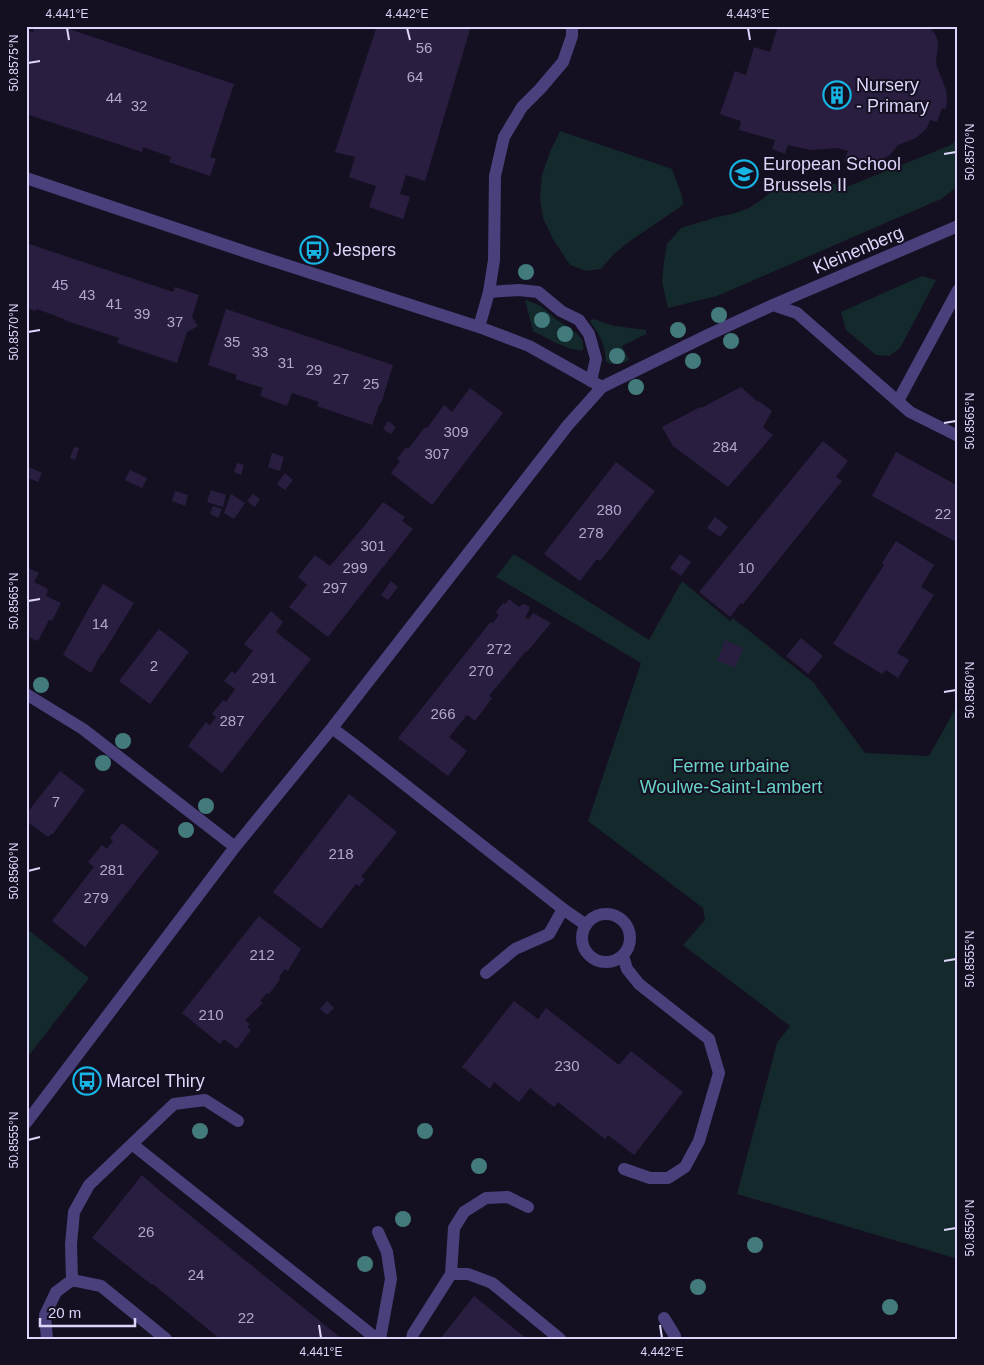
<svg xmlns="http://www.w3.org/2000/svg" width="984" height="1365" viewBox="0 0 984 1365" font-family="Arial,sans-serif">
  <style>
    .green { fill: #14292b }
    .building { fill: #291e40 }
    .lines { fill: none; stroke-linecap: round; stroke-linejoin: round }
    .service { stroke: #4a407c; stroke-width: 12 }
    .minor { stroke: #4a407c; stroke-width: 12 }
    .tree { fill: #437b7c }
    .ticks { fill: none; stroke: #ded5fb; stroke-width: 2 }
    .labels { text-anchor: middle; stroke-width: 4; stroke-linejoin: round; paint-order: stroke }
    .number-label { font-size: 15px; fill: #b1a7cc }
    .poi-label { font-size: 18px; fill: #ded5fb; stroke: #151021; text-anchor: start }
    .street-label { font-size: 18px; fill: #ded5fb; stroke: #151021 }
    .park-label { font-size: 18px; fill: #68d3c6; stroke: #151021 }
    .neatline { fill: none; stroke: #ded5fb; stroke-width: 2 }
    .ticks-label { font-size: 12px; text-anchor: middle; fill: #ded5fb }
  </style>
  <rect width="100%" height="100%" fill="#151021"/>
  <path class="green" d="M560 131 672 169 682 196 683 205 627 243 614 254 601 269 586 271 570 265 553 239 543 218 540 198 542 175 550 152Z
    M958 139V186L941 199 717 296 668 308 662 282 664 262 667 244 681 228 717 217 732 214 749 208 764 198 775 188 785 186H804L820 182 849 186 951 145Z
    M922 276 936 280 900 348 889 356 876 355 846 330 841 312Z
    M525 300C528 301 533 302 536 304 543 307 550 314 556 319 566 327 586 334 583 350 570 352 545 337 533 331Z
    M593 319 615 326 646 330V334L622 346 629 360 619 364H610L606 361C605 350 603 341 597 332 595 328 592 325 590 321Z
    M514 554 649 640 682 581 730 621 733 618 813 682 865 753 929 756 958 704V1259L737 1194 777 1043 790 1026 683 945 705 920 703 908 588 821 641 663 496 577Z
    M26 928 89 978 26 1059Z"/>
  <path class="building" d="M35 26H60L234 84 210 157 216 159 210 176 169 162 171 157 143 147 142 152 26 114V30L33 32Z
    M377 26H471L425 181 406 175 400 194 410 197 403 219 369 207 376 186 349 177 355 157 335 152Z
    M778 26H928L935 34 938 41V47L936 61 937 67 946 90 947 99 946 109 942 108 937 122 930 120 927 128 916 138 898 145 890 155 878 161 870 162 860 161 858 167 844 161 848 151 838 148 811 150 788 145 785 154 772 149 775 140 739 130 741 121 720 114 735 71 746 75 754 47 770 52Z
    M26 243 173 292 175 287 199 295 192 317 198 326 187 332 177 363 117 343 119 338 64 320V319L37 309 36 311 26 308Z
    M226 309 393 365 381 404 380 403 372 425 317 406 319 402 292 393 287 406 260 396 263 388 235 379 237 375 208 365Z
    M741 387 758 402 759 401 772 411 763 427 773 435 728 487 673 446 662 427 700 407 701 408Z
    M470 388 503 413 432 505 391 473 400 461 397 459 406 447 408 449 425 427 427 428 444 405 452 412Z
    M388 421 396 427 391 434 383 429Z
    M823 441 848 461 836 477 842 481 743 604 741 603 730 617 699 592Z
    M74 447 79 448 75 460 70 458Z
    M896 452 958 486V543L872 496Z
    M272 453 284 457 280 471 268 467Z
    M616 462 655 491 600 561 597 559 580 581 544 554Z
    M237 463 244 465 241 475 234 472Z
    M29 467 42 473 38 482 26 477V473Z
    M130 470 147 478 142 488 125 480Z
    M285 473 293 480 285 490 277 484Z
    M211 490 226 495 223 507 207 502Z
    M175 491 188 495 185 506 172 501Z
    M231 494 245 503 234 519 224 513Z
    M253 494 260 499 255 507 247 501Z
    M383 502 405 517 402 521 413 529 328 637 289 607 307 585 298 577 315 555 330 566 366 524Z
    M213 506 222 509 218 518 210 514Z
    M715 517 728 527 720 537 707 528Z
    M896 541 934 565 921 587 934 595 897 653 909 660 898 678 886 670 882 674 833 644 884 565 882 563Z
    M680 554 691 562 681 576 670 568Z
    M26 567 39 573 34 582 48 589 46 596 61 603 52 621 49 620 38 641 26 636Z
    M391 581 398 587 388 600 381 595Z
    M103 584 134 603 102 655 101 654 91 673 63 655 85 615Z
    M509 599 519 607 523 604 529 606V610L525 618 529 619 533 613 551 623 527 652 526 651 489 696 492 698 475 721 467 715 449 737 467 751 448 776 398 738 489 624 491 622 492 624 499 615 496 612 503 603 505 604Z
    M271 611 283 622 276 632 311 659 222 773 188 746 206 722 210 725 216 717 212 714 223 700 226 702 235 689 224 681 232 671 235 674 253 651 244 644Z
    M159 629 189 652 150 704 119 681Z
    M801 638 823 656 808 674 786 656Z
    M725 640 743 648 735 668 717 661Z
    M60 771 85 790 53 834H51L48 837 26 821V814Z
    M349 794 397 832 361 877 365 879 359 886 356 884 321 929 273 892Z
    M122 823 159 852 85 947 52 921 94 867 88 862 102 845 107 849 113 841 110 838Z
    M259 916 301 949 288 971 285 969 279 977 281 978 269 994 267 993 260 1001 263 1003 245 1020 250 1024 247 1027 251 1030 237 1049 224 1039 220 1044 182 1013Z
    M327 1001 334 1008 327 1015 320 1009Z
    M514 1001 538 1019 546 1008 619 1065 631 1051 683 1092 634 1155 608 1135 605 1139 558 1102 554 1107 530 1088 519 1102 494 1082 490 1089 462 1067Z
    M142 1175 160 1191 342 1339H220L153 1284 152 1285 92 1238Z
    M474 1296 527 1339H440Z"/>
  <g class="lines">
    <path class="service" d="M489 292 519 290 538 292 561 311 579 320 589 334 596 359 591 381
      M582 938a24 24 0 1 1 48 0a24 24 0 1 1-48 0Z
      M623 956 627 969 639 984 709 1039 719 1073 699 1141 685 1167 668 1178H650L624 1169
      M486 973 515 949 549 934 563 909
      M132 1144 377 1339
      M378 1232 387 1252 391 1279 380 1339
      M451 1274H468L492 1283 560 1339
      M72 1280 71 1244 74 1212 89 1185 174 1104 205 1100 238 1121
      M664 1318 675 1336V1339
      M47 1339 45 1315 56 1292 72 1280 101 1286 166 1339
      M412 1339 413 1334 451 1274 454 1228 464 1212 486 1198 508 1197 528 1207"/>
    <path class="minor" d="M26 178 249 253 479 327 529 346 602 387
      M773 305 797 313 910 412 958 436
      M479 327 489 292 494 260 495 176 504 137 522 107 540 89 563 62 572 36V26
      M898 401 958 290
      M26 694 83 729 235 847
      M332 728 352 743 563 909 586 925
      M26 1123 235 847 332 728 568 425 602 387 708 335 773 305 958 226"/>
  </g>
  <g class="tree">
    <circle cx="526" cy="272" r="8"/>
    <circle cx="719" cy="315" r="8"/>
    <circle cx="542" cy="320" r="8"/>
    <circle cx="678" cy="330" r="8"/>
    <circle cx="565" cy="334" r="8"/>
    <circle cx="731" cy="341" r="8"/>
    <circle cx="617" cy="356" r="8"/>
    <circle cx="693" cy="361" r="8"/>
    <circle cx="636" cy="387" r="8"/>
    <circle cx="41" cy="685" r="8"/>
    <circle cx="123" cy="741" r="8"/>
    <circle cx="103" cy="763" r="8"/>
    <circle cx="206" cy="806" r="8"/>
    <circle cx="186" cy="830" r="8"/>
    <circle cx="200" cy="1131" r="8"/>
    <circle cx="425" cy="1131" r="8"/>
    <circle cx="479" cy="1166" r="8"/>
    <circle cx="403" cy="1219" r="8"/>
    <circle cx="755" cy="1245" r="8"/>
    <circle cx="365" cy="1264" r="8"/>
    <circle cx="698" cy="1287" r="8"/>
    <circle cx="890" cy="1307" r="8"/>
  </g>
  <path class="ticks" d="M67 28 69 40M407 28 410 40M748 28 750 40M28 63 40 61M944 154 956 152M28 332 40 330M944 423 956 421M28 601 40 599M944 692 956 690M28 871 40 868M944 961 956 959M28 1140 40 1137M944 1230 956 1228M319 1325 321 1338M660 1325 662 1338"/>
  <defs>
    <g id="building-ring" transform="scale(1.4375)"><circle r="9.5" fill="#151021" stroke="#17b5e4" stroke-width="1.5"/><path d="M-4-6H4V6H1V3H-1V6H-4ZM-2.5-4.3h1.7v1.8h-1.7ZM.8-4.3h1.7v1.8H.8ZM-2.5-1h1.7V.8h-1.7ZM.8-1h1.7V.8H.8Z" fill="#17b5e4"/></g>
    <g id="school-ring" transform="scale(1.4375)"><circle r="9.5" fill="#151021" stroke="#17b5e4" stroke-width="1.5"/><path d="M0-5L7-2L0 1L-7-2ZM-4 1L0 2.5L4 1V4Q0 6-4 4Z" fill="#17b5e4"/></g>
    <g id="bus-ring" transform="scale(1.4375)"><circle r="9.5" fill="#151021" stroke="#17b5e4" stroke-width="1.5"/><path d="M-5-6H5V4H4V6H2V4H-2V6H-4V4H-5ZM-3.5-4V0h7V-4ZM-3.5 1.2v1.5H-2V1.2ZM2 1.2v1.5H3.5V1.2Z" fill="#17b5e4"/></g>
  </defs>
  <g fill-rule="evenodd">
    <use href="#building-ring" x="837" y="95"/>
    <use href="#school-ring" x="744" y="174"/>
    <use href="#bus-ring" x="314" y="250"/>
    <use href="#bus-ring" x="87" y="1081"/>
  </g>
  <g class="labels">
    <g class="number-label">
      <text x="424" y="53">56</text>
      <text x="415" y="82">64</text>
      <text x="114" y="103">44</text>
      <text x="139" y="111">32</text>
      <text x="60" y="290">45</text>
      <text x="87" y="300">43</text>
      <text x="114" y="309">41</text>
      <text x="142" y="319">39</text>
      <text x="175" y="327">37</text>
      <text x="232" y="347">35</text>
      <text x="260" y="357">33</text>
      <text x="286" y="368">31</text>
      <text x="314" y="375">29</text>
      <text x="341" y="384">27</text>
      <text x="371" y="389">25</text>
      <text x="456" y="437">309</text>
      <text x="725" y="452">284</text>
      <text x="437" y="459">307</text>
      <text x="609" y="515">280</text>
      <text x="943" y="519">22</text>
      <text x="591" y="538">278</text>
      <text x="373" y="551">301</text>
      <text x="355" y="573">299</text>
      <text x="746" y="573">10</text>
      <text x="335" y="593">297</text>
      <text x="100" y="629">14</text>
      <text x="499" y="654">272</text>
      <text x="154" y="671">2</text>
      <text x="481" y="676">270</text>
      <text x="264" y="683">291</text>
      <text x="443" y="719">266</text>
      <text x="232" y="726">287</text>
      <text x="56" y="807">7</text>
      <text x="341" y="859">218</text>
      <text x="112" y="875">281</text>
      <text x="96" y="903">279</text>
      <text x="262" y="960">212</text>
      <text x="211" y="1020">210</text>
      <text x="567" y="1071">230</text>
      <text x="146" y="1237">26</text>
      <text x="196" y="1280">24</text>
      <text x="246" y="1323">22</text>
    </g>
    <g class="poi-label">
      <text x="856" y="91">Nursery<tspan x="856" dy="21">- Primary</tspan></text>
      <text x="763" y="170">European School<tspan x="763" dy="21">Brussels II</tspan></text>
      <text x="333" y="256">Jespers</text>
      <text x="106" y="1087">Marcel Thiry</text>
    </g>
    <g class="street-label">
      <text transform="translate(858 250) rotate(-23)" y="6">Kleinenberg</text>
    </g>
    <g class="park-label">
      <text x="731" y="772">Ferme urbaine<tspan x="731" dy="21">Woulwe-Saint-Lambert</tspan></text>
    </g>
  </g>
  <rect width="984" height="1365" fill="none" stroke="#151021" stroke-width="55"/>
  <path d="M40 1318v8h95v-8" fill="none" stroke="#ded5fb" stroke-width="2.5"/>
  <text x="48" y="1318" font-size="15" fill="#ded5fb" stroke="#151021" stroke-width="4" paint-order="stroke">20 m</text>
  <rect x="28" y="28" width="928" height="1310" class="neatline"/>
  <g class="ticks-label">
    <text x="67" y="18">4.441°E</text>
    <text x="407" y="18">4.442°E</text>
    <text x="748" y="18">4.443°E</text>
    <text transform="translate(14 63) rotate(-90)" y="4">50.8575°N</text>
    <text transform="translate(970 152) rotate(-90)" y="4">50.8570°N</text>
    <text transform="translate(14 332) rotate(-90)" y="4">50.8570°N</text>
    <text transform="translate(970 421) rotate(-90)" y="4">50.8565°N</text>
    <text transform="translate(14 601) rotate(-90)" y="4">50.8565°N</text>
    <text transform="translate(970 690) rotate(-90)" y="4">50.8560°N</text>
    <text transform="translate(14 871) rotate(-90)" y="4">50.8560°N</text>
    <text transform="translate(970 959) rotate(-90)" y="4">50.8555°N</text>
    <text transform="translate(14 1140) rotate(-90)" y="4">50.8555°N</text>
    <text transform="translate(970 1228) rotate(-90)" y="4">50.8550°N</text>
    <text x="321" y="1356">4.441°E</text>
    <text x="662" y="1356">4.442°E</text>
  </g>
</svg>
